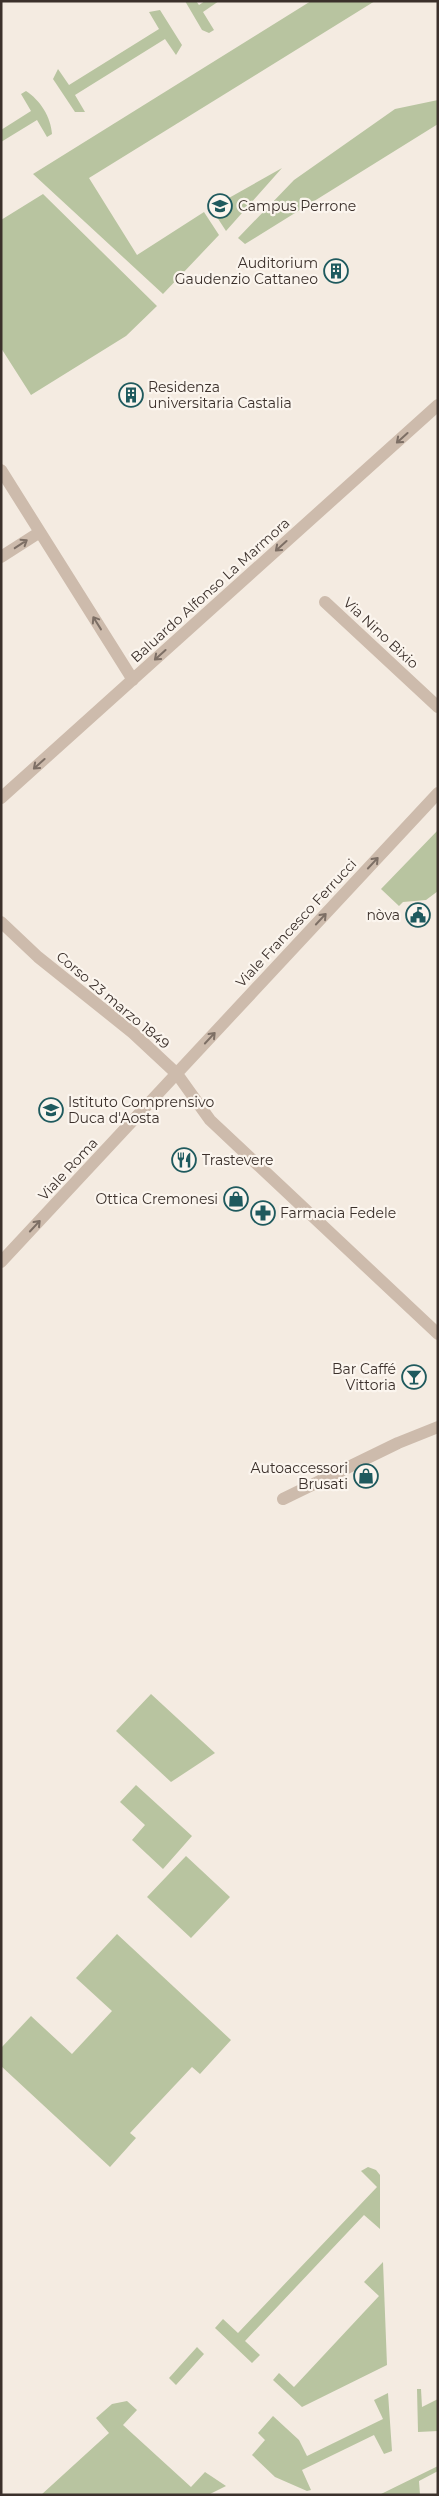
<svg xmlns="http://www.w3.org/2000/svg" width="439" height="2496" viewBox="0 0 439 2496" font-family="Montserrat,sans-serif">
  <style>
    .grass { fill: #b8c4a0 }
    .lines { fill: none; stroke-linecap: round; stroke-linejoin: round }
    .minor { stroke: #cdbbac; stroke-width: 12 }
    .oneway { stroke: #7d6f65 }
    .labels { text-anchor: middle; stroke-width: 4.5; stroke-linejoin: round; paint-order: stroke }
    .poi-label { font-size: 14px; fill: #3b302b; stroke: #fbf5ee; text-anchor: start }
    .street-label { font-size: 14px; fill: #3b302b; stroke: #fbf5ee }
  </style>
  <rect width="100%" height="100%" fill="#f4ebe1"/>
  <path class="grass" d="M185 1H196L199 5 205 1H219L203 12 214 30 209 33 202 30Z
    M311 1H375L89 178 137 255 204 212 219 235 163 294 33 174Z
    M160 10 182 45 176 55 165 39 75 95 85 112H75L53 79 58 69 69 85 159 29 149 12Z
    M26 91C40 100 51 117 52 134L47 137 37 120 1 142V130L31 111 21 94Z
    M438 100V124L245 244 238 238 294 180 395 109Z
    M282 168 226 231 211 208Z
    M43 194 157 306 126 336 31 395 1 348V220Z
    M438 830V891L426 900 403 902 399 906 381 889Z
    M151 1694 215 1753 171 1782 116 1731Z
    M136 1785 192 1836 163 1869 132 1840 145 1825 120 1802Z
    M186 1856 230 1897 191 1938 147 1897Z
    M117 1934 231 2040 200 2074 192 2067 130 2133 136 2138 110 2167 1 2066V2048L31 2016 72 2054 112 2011 76 1978Z
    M368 2167 376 2170 380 2175V2229L364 2215 245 2341 260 2355 252 2363 215 2328 223 2319 238 2333 377 2187 361 2171Z
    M383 2262 387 2365 302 2407 273 2380 279 2373 294 2387 379 2296 364 2282Z
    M197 2347 204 2354 176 2385 169 2378Z
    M417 2389H421L422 2407 438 2399V2431L418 2432Z
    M388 2393 392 2451 384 2454 374 2435 302 2470 311 2490 307 2491 275 2477 252 2455 265 2440 258 2433 273 2416 299 2440 307 2456 383 2419 374 2400Z
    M127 2401 137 2410 123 2425 191 2487 205 2472 226 2486 208 2495H41L109 2433 96 2418 112 2404Z
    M438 2466V2471L419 2481 420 2495H379Z"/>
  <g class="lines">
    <path class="minor" d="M1 470 133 680
      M1 557 40 532
      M325 602 438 707
      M1 798 438 405
      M1 922 38 957 133 1033 177 1074 210 1120 438 1334
      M1 1262 438 793
      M283 1499 398 1443 438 1427"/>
  </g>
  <defs><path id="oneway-shaft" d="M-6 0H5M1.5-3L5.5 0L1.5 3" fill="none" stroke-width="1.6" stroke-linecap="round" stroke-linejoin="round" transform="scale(1.25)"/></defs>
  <g class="oneway">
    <use href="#oneway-shaft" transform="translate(402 438) rotate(138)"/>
    <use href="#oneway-shaft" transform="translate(21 544) rotate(-33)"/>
    <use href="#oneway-shaft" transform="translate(281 546) rotate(138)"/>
    <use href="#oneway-shaft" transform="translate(97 623) rotate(-122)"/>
    <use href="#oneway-shaft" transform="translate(160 655) rotate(138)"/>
    <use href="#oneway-shaft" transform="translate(39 764) rotate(138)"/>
    <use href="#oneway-shaft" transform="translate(373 863) rotate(-47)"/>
    <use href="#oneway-shaft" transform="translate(321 919) rotate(-47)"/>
    <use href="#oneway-shaft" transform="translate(210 1038) rotate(-47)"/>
    <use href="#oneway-shaft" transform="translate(35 1226) rotate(-47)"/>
  </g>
  <defs>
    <g id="university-ring" transform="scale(1.25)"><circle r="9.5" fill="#fbf5ee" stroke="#1f5a5e" stroke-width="1.5"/><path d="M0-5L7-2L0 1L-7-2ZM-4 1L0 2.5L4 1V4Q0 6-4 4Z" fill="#1f5a5e"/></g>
    <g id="building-ring" transform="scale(1.25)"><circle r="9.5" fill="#fbf5ee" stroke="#1f5a5e" stroke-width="1.5"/><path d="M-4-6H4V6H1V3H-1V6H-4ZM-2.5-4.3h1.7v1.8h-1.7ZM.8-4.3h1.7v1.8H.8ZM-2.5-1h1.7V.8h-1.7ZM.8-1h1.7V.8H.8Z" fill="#1f5a5e"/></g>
    <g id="civic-ring" transform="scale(1.25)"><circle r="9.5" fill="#fbf5ee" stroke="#1f5a5e" stroke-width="1.5"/><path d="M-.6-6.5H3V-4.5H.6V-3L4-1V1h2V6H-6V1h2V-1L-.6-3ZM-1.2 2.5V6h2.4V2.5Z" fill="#1f5a5e"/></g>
    <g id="school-ring" transform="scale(1.25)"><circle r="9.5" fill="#fbf5ee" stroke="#1f5a5e" stroke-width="1.5"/><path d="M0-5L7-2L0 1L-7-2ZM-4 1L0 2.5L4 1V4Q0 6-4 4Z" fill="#1f5a5e"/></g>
    <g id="restaurant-ring" transform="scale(1.25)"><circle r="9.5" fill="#fbf5ee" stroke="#1f5a5e" stroke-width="1.5"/><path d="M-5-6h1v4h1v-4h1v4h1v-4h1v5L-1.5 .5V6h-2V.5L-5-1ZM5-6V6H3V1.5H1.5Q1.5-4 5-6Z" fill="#1f5a5e"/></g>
    <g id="shop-ring" transform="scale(1.25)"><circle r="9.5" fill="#fbf5ee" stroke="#1f5a5e" stroke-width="1.5"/><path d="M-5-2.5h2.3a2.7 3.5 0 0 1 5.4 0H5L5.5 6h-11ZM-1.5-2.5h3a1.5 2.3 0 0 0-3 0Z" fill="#1f5a5e"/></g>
    <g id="pharmacy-ring" transform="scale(1.25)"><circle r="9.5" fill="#fbf5ee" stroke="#1f5a5e" stroke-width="1.5"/><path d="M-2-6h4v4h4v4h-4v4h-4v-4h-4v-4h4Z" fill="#1f5a5e"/></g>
    <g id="bar-ring" transform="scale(1.25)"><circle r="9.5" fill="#fbf5ee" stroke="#1f5a5e" stroke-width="1.5"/><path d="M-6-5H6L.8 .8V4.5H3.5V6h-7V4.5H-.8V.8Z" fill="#1f5a5e"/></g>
  </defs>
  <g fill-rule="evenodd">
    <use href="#university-ring" x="220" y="206"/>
    <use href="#building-ring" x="336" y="271"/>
    <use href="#building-ring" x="131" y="395"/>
    <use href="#civic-ring" x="418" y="915"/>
    <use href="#school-ring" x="51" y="1110"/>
    <use href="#restaurant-ring" x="184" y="1160"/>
    <use href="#shop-ring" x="236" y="1199"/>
    <use href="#pharmacy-ring" x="263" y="1213"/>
    <use href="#bar-ring" x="414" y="1377"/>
    <use href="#shop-ring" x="366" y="1476"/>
  </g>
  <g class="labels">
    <g class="poi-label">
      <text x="238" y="211">Campus Perrone</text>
      <text x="318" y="268" text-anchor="end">Auditorium<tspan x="318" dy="16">Gaudenzio Cattaneo</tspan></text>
      <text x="148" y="392">Residenza<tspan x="148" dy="16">universitaria Castalia</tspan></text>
      <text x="400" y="920" text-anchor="end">nòva</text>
      <text x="68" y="1107">Istituto Comprensivo<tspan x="68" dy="16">Duca d'Aosta</tspan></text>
      <text x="202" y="1165">Trastevere</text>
      <text x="218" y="1204" text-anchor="end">Ottica Cremonesi</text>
      <text x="280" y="1218">Farmacia Fedele</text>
      <text x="396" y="1374" text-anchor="end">Bar Caffé<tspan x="396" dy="16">Vittoria</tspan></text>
      <text x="348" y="1473" text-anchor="end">Autoaccessori<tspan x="348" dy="16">Brusati</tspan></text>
    </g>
    <g class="street-label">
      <text transform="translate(210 590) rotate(-42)" y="5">Baluardo Alfonso La Marmora</text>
      <text transform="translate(381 633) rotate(43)" y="5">Via Nino Bixio</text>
      <text transform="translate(296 923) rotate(-47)" y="5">Viale Francesco Ferrucci</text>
      <text transform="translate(113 1000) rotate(40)" y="5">Corso 23 marzo 1849</text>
      <text transform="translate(68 1169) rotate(-47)" y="5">Viale Roma</text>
    </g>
  </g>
  <rect width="439" height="2496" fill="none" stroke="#3b302b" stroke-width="5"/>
</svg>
